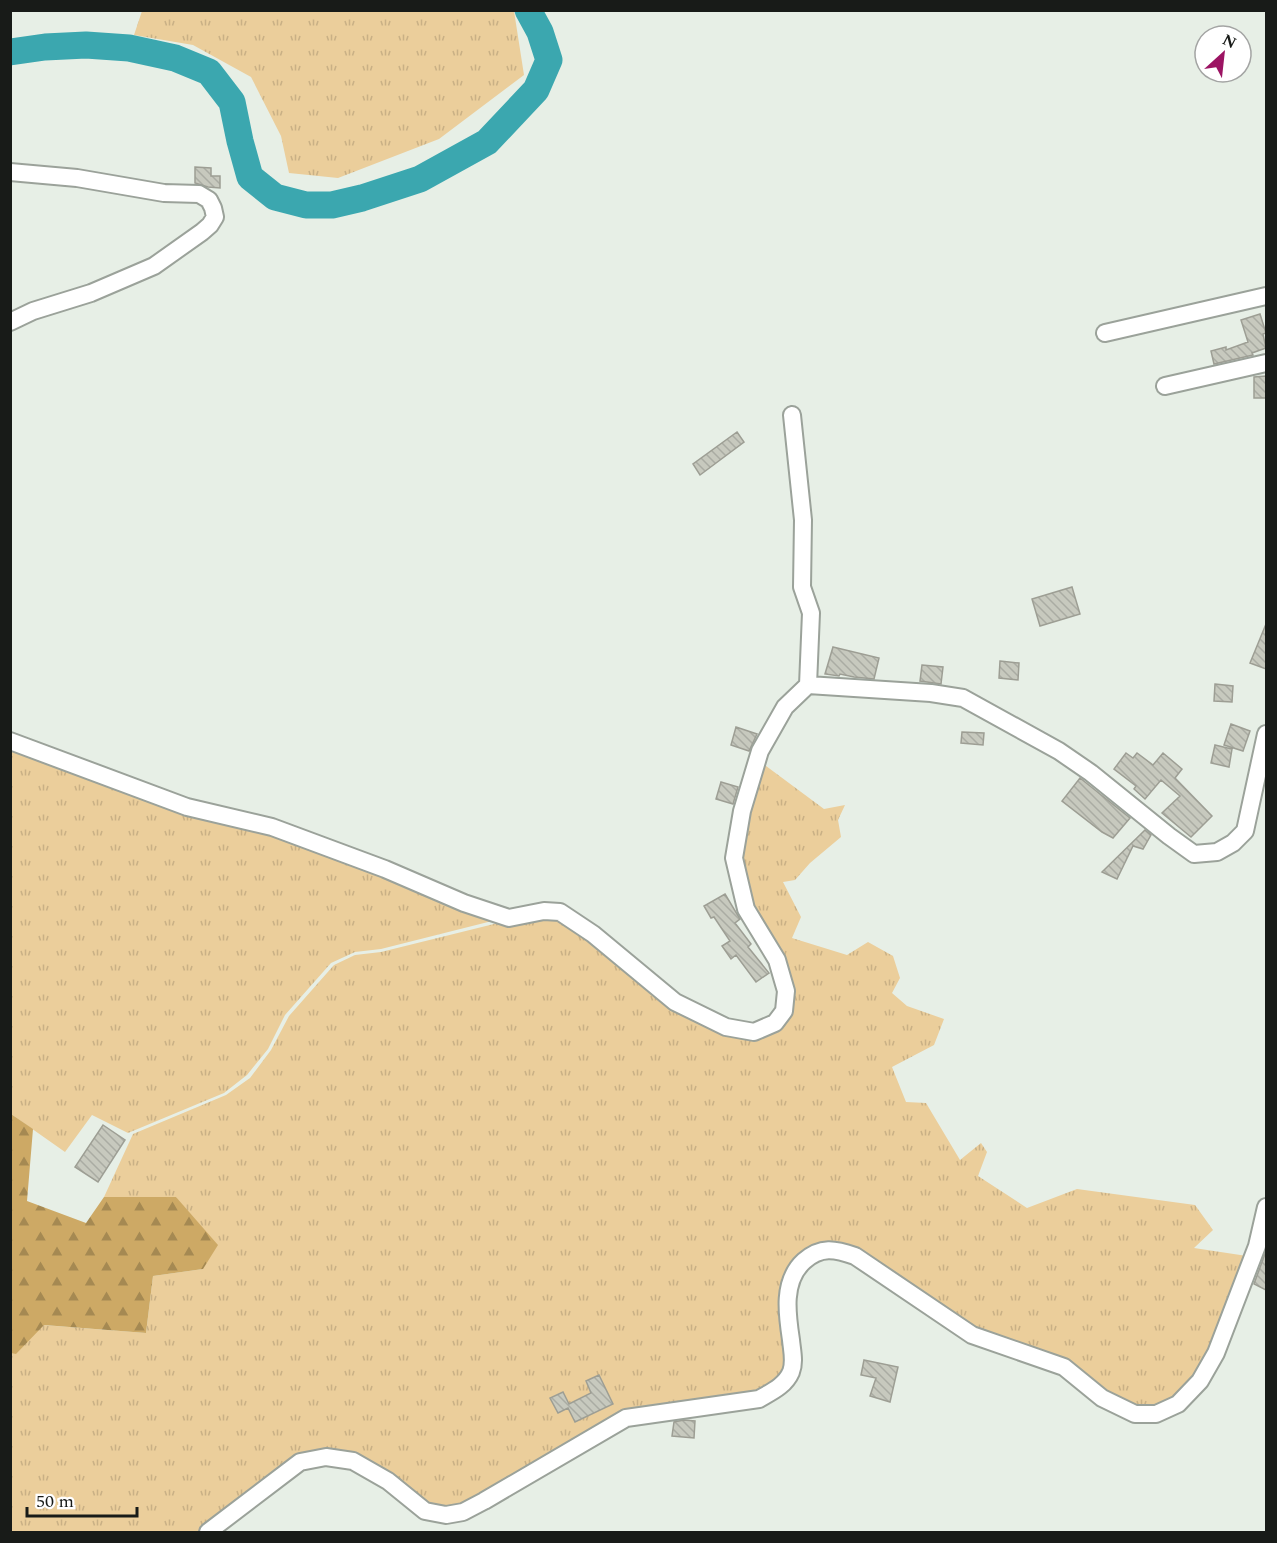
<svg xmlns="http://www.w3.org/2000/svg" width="1277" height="1543" viewBox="0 0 1277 1543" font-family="Spectral,serif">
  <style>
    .grass { fill: url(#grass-tufts) }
    .forest { fill: url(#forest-firs) }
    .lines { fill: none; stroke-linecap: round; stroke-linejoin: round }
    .river { stroke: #3ba7af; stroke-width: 27 }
    .building { fill: url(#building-back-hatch); stroke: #9d9e94; stroke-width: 1.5 }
    .street-casing { stroke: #9ba29a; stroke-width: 20 }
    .street { stroke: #fff; stroke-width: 16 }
  </style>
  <defs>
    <pattern id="grass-tufts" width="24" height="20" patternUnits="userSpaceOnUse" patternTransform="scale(1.5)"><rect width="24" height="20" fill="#ebce9b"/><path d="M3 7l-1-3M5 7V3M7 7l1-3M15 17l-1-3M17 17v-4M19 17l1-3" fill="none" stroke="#c9b085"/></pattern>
    <pattern id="forest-firs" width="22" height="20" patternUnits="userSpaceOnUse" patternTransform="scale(1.5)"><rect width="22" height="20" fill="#cda965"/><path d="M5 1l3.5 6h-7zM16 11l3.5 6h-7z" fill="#a58952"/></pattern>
    <pattern id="building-back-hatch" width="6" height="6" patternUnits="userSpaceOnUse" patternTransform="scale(1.5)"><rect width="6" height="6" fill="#c7c9be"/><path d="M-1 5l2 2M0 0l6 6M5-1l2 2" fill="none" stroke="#aaaca3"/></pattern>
  </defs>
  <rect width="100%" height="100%" fill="#e7efe6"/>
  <path class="grass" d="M142 11H514L524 75 439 139 338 178 289 173 281 136 251 77 193 45 134 35Z
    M10 747 271 832 496 920 381 949 355 952 331 963 285 1015 268 1049 247 1075 224 1093 128 1133 92 1115 65 1152 11 1114Z
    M762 763 824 809 845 805 838 820 841 837 810 863 795 880 783 882 801 917 792 938 847 955 868 942 893 956 900 978 892 993 907 1006 944 1019 934 1045 892 1067 906 1102 926 1103 960 1160 981 1143 987 1152 978 1176 1027 1208 1077 1189 1195 1205 1213 1230 1194 1248 1247 1256C1230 1300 1206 1396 1155 1409 1150 1410 1142 1409 1137 1409L975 1330 858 1252 792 1265 788 1361 785 1372 757 1394 641 1409 481 1497 446 1510 427 1506 393 1478 298 1457 199 1532H11V1353H16L43 1325 146 1333 153 1276 203 1269 176 1197H104L133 1134 226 1095 250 1078 271 1050 289 1016 334 965 355 955 381 952 502 922 544 916 558 918 725 1032 789 1012 751 907 740 858 748 811Z"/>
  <path class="forest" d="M11 1114 33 1129 27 1201 86 1223 104 1197H176L218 1245 203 1269 153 1276 146 1333 44 1325 16 1354 11 1353Z"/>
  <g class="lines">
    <path class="river" d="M10 52 45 47 86 45 129 48 175 58 209 72 232 102 240 141 250 177 275 197 306 205H332L362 198 420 179 487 142 536 90 549 60 540 32 528 10"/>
  </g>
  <path class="building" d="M195 167 211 168V176H220V188L208 187 195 183Z
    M1260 314 1266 333 1263 334 1266 348 1252 353 1253 355 1214 364 1211 351 1226 347V350L1248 342 1241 320Z
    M1266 376V398H1254V377Z
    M737 432 744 442 700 475 693 464Z
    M1072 587 1080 614 1040 626 1032 599Z
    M1266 624V669L1250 663Z
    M833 647 879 658 874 679 854 677 840 674 839 676 825 674Z
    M1000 661 1019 663 1018 680 999 678Z
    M922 665 943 667 941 684 920 681Z
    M1215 684 1233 686 1232 702 1214 701Z
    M1231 724 1250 731 1243 751 1224 745Z
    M736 727 757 734 749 751 731 745Z
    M962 732 984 733 983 745 961 743Z
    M1215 745 1232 749 1229 767 1211 763Z
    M1126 753 1133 758 1137 753 1153 765 1163 753 1182 769 1175 778 1212 816 1191 837 1162 813 1180 796 1161 780 1145 799 1134 789 1136 786 1114 769Z
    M1080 778 1130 818 1113 838 1102 832 1062 801Z
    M721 782 738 787 733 804 716 799Z
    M1145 830 1151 835 1143 849 1133 846 1117 879 1102 872Z
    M725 894 740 919 735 923 751 944 748 947 769 973 756 982 736 955 731 959 722 946 730 941 714 917 711 918 704 906Z
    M103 1125 125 1140 98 1182 75 1167Z
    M1266 1251V1290L1254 1284Z
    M864 1360 898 1367 890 1402 870 1396 876 1378 861 1375Z
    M599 1375 613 1404 575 1422 568 1408 558 1413 550 1398 563 1392 569 1404 591 1393 586 1381Z
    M684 1420 695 1421 694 1438 672 1436 674 1422Z"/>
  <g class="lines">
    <g class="street-casing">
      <path id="street" d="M10 172 77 178 164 193 199 194 209 200 213 208 215 217 210 225 202 232 154 266 91 293 33 311 10 322
        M1105 333 1266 296
        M1165 386 1266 363
        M792 415 803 520 802 587 811 613 808 685
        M10 741 187 807 272 827 385 869 464 903 509 918 544 911 560 912 593 934 675 1002 726 1027 754 1032 775 1023 784 1011 786 991 777 960 746 909 734 858 742 811 760 751 785 707 808 685 931 693 963 698 1059 751 1091 773 1169 836 1194 854 1217 852 1233 843 1245 831 1266 734
        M208 1532 300 1462 326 1457 353 1461 388 1481 425 1511 446 1515 463 1512 484 1501 626 1418 759 1399C771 1392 785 1386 791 1372 795 1362 792 1351 791 1340 787 1314 782 1281 804 1261 821 1246 835 1249 855 1256L972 1335 1064 1367 1102 1398 1135 1414H1156L1178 1404 1200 1381 1216 1353 1257 1246 1266 1207"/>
    </g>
    <use href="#street" class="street"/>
  </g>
  <rect width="1277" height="1543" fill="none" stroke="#181b18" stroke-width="24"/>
  <g transform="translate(1223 54) rotate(27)"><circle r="28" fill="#ffffff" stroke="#a3a4a3" stroke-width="1.5"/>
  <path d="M0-4.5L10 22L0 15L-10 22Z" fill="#9c1463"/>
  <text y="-9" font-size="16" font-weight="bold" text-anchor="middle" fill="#181b18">N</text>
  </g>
  <path d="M27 1507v9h110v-9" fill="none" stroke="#181b18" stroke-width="3"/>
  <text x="36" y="1507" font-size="18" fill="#181b18" stroke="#ffffff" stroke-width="4.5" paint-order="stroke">50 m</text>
</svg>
